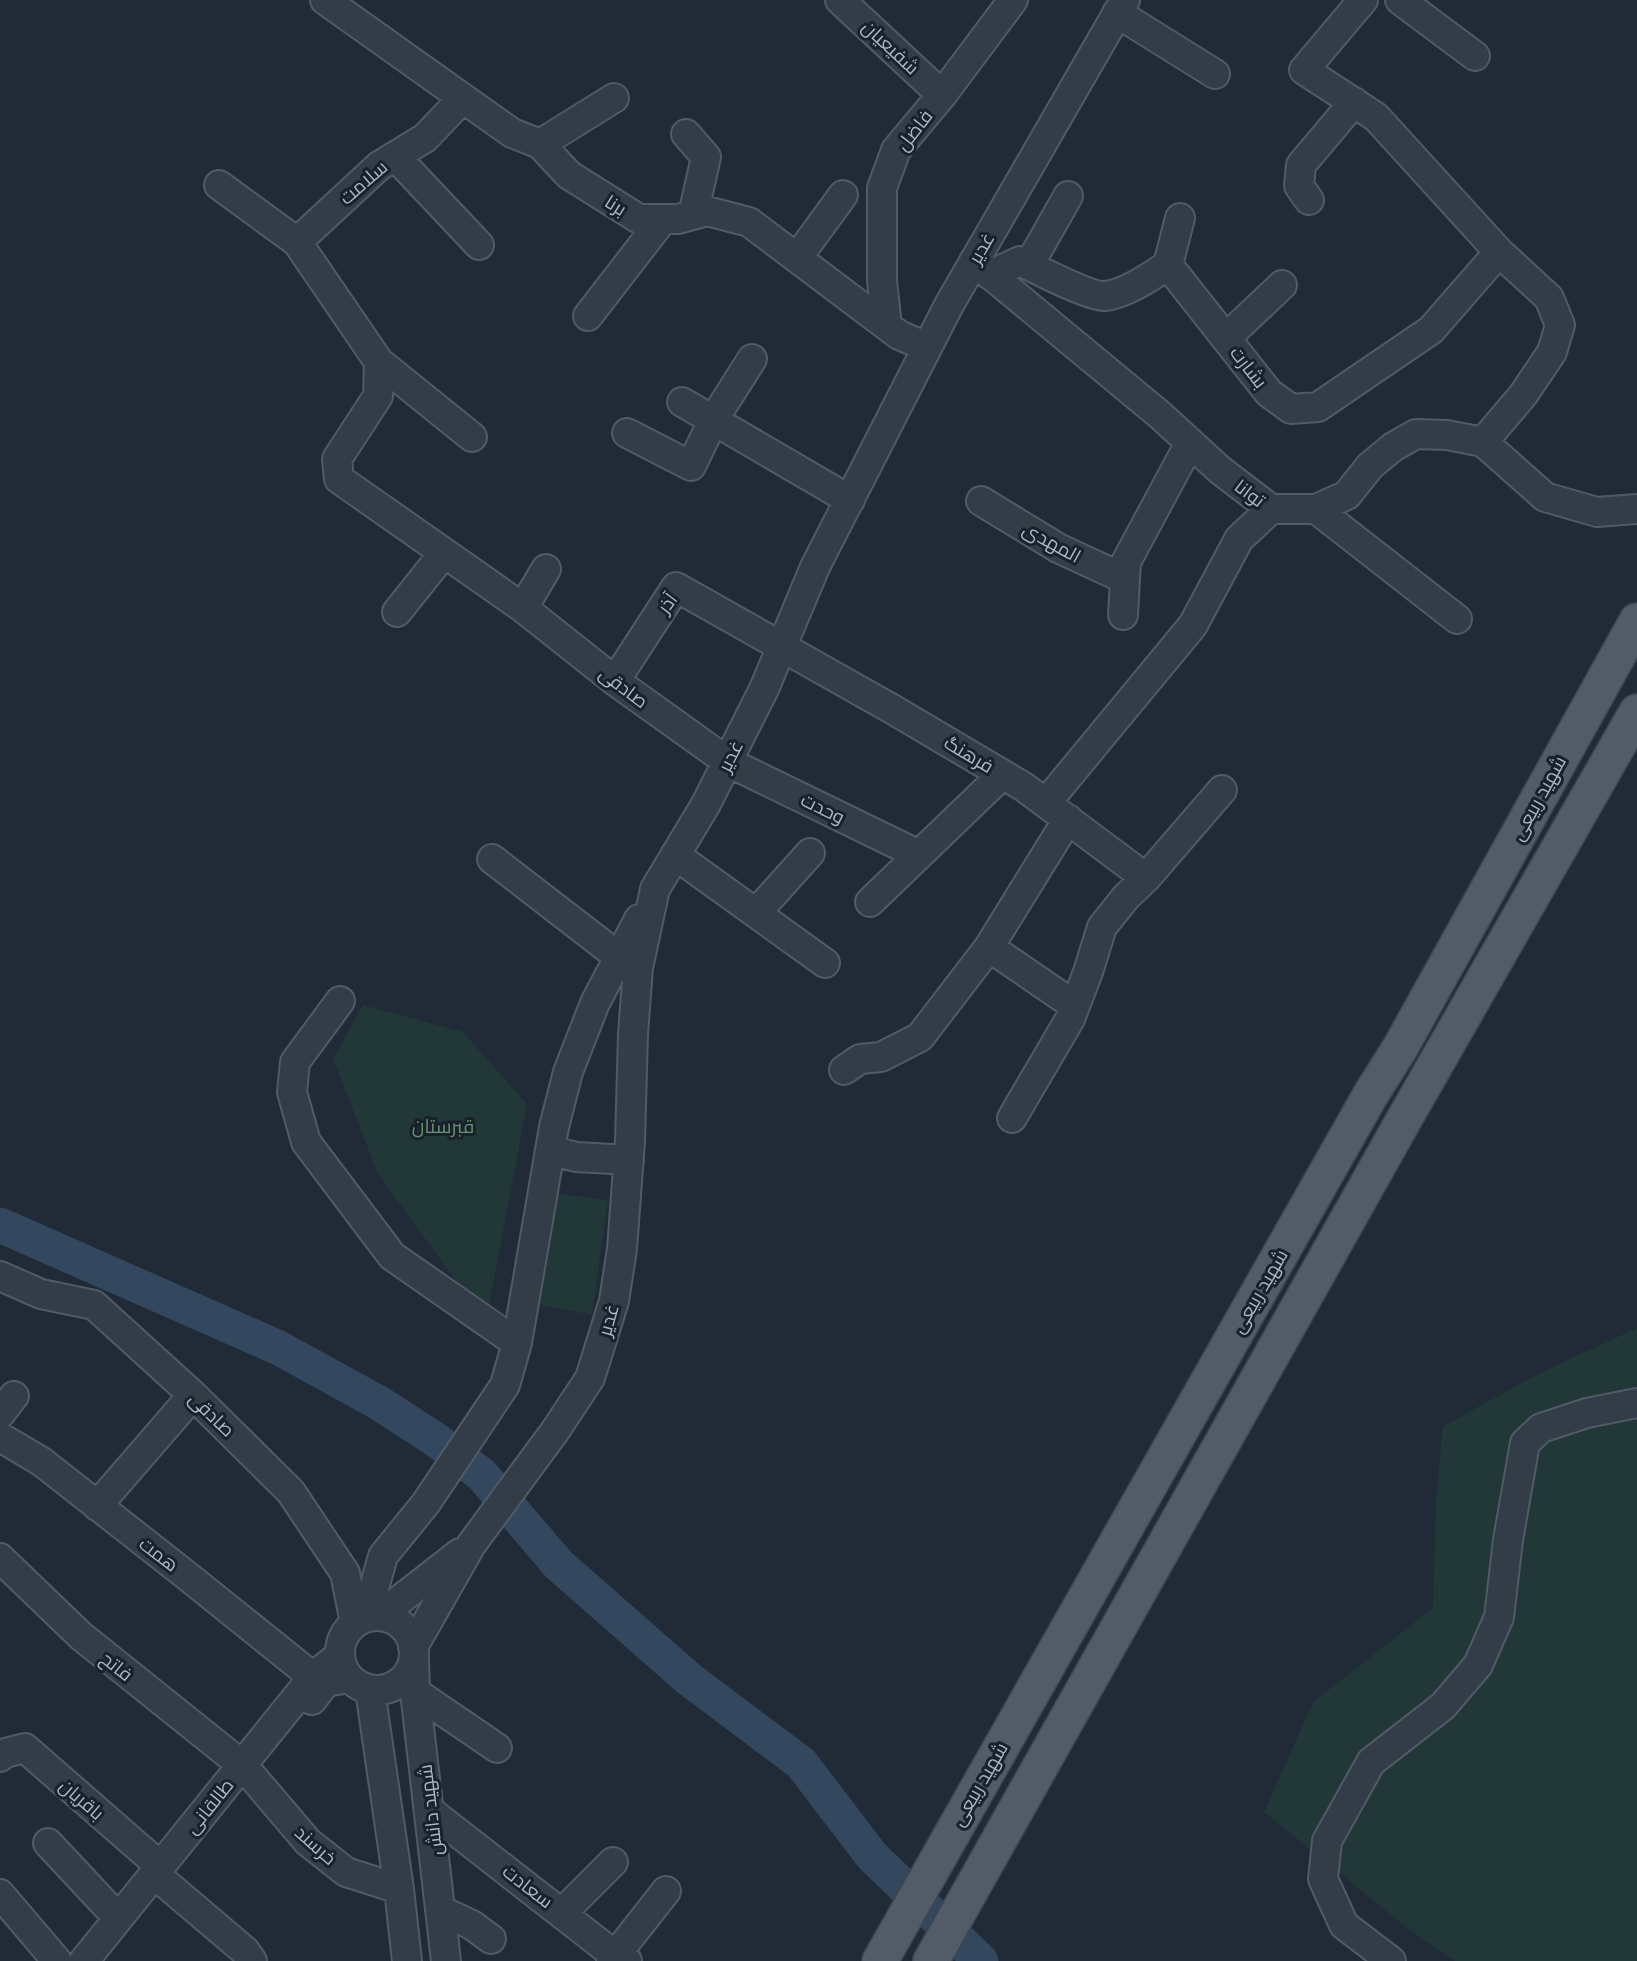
<svg xmlns="http://www.w3.org/2000/svg" width="1637" height="1961" viewBox="0 0 1637 1961" font-family="Figtree,Cairo,sans-serif">
  <style>
    .green { fill: #223738 }
    .lines { fill: none; stroke-linecap: round; stroke-linejoin: round }
    .river { stroke: #33475f; stroke-width: 35 }
    .minor-casing { stroke: #515a66; stroke-width: 32 }
    .major-casing { stroke: #3d4651; stroke-width: 38 }
    .minor { stroke: #333d48; stroke-width: 28 }
    .major { stroke: #515c68; stroke-width: 35 }
    .labels { text-anchor: middle; stroke-width: 6; stroke-linejoin: round; paint-order: stroke }
    .street-label { font-size: 19px; fill: #aeb7c5; stroke: #19222c }
    .park-label { font-size: 19px; fill: #65956f; stroke: #19222c }
  </style>
  <rect width="100%" height="100%" fill="#202b37"/>
  <path class="green" d="M363 1005 463 1032 527 1104 486 1322 378 1174 333 1059Z
    M553 1193 608 1200 592 1315 537 1304Z
    M1637 1328V1961H1455L1407 1928 1264 1812 1313 1702 1433 1608 1436 1500 1443 1426 1542 1372Z"/>
  <g class="lines">
    <path class="river" d="M0 1225 279 1348 379 1403 436 1440 482 1475 559 1565 689 1679 801 1763 872 1856 981 1961"/>
    <g class="minor-casing">
      <path id="minor" d="M325 0 512 133 540 144 569 175 639 219H678L707 211 749 222 899 335 927 347
        M840 0 942 95
        M1363 0 1304 70 1376 117 1499 252 1549 298 1560 325 1552 352 1523 395 1483 442
        M1400 0 1475 56
        M1117 13 1215 74
        M686 134 706 157 693 215
        M540 144 614 98
        M395 156 479 245
        M219 185 297 242 379 362 378 396 337 459 339 479 523 608 615 681 728 762 919 855
        M1309 200 1299 186 1301 165 1354 102
        M297 242 379 166 425 138 463 98
        M797 258 843 195
        M974 261 1160 415 1220 470 1271 509H1316L1347 495 1370 466 1393 447 1416 434 1447 435 1483 442 1545 497 1597 512 1637 509
        M1029 265 1068 196
        M1168 265 1180 218
        M990 275 1020 261C1036 269 1090 297 1105 296 1126 294 1151 276 1168 265L1269 393 1291 409 1318 407 1431 330 1499 252
        M588 316 663 219
        M887 326 882 281V188L896 150 942 95 1013 0
        M1226 338 1282 285
        M379 362 472 437
        M682 402 850 500
        M627 433 691 466 714 419 752 359
        M981 501 1058 548 1125 579
        M1316 509 1457 619
        M523 608 546 569
        M397 612 444 553
        M1123 615 1126 562 1190 443
        M615 681 676 587 892 709 1024 787 1146 878
        M1046 803 1193 625 1239 539 1271 509
        M675 855 825 963
        M492 859 619 957
        M870 902 1002 775
        M756 913 810 853
        M989 947 1075 1006
        M340 1001 295 1062 292 1092 306 1142 392 1256 517 1343
        M844 1070 860 1059 881 1057 920 1037 989 947 1068 819
        M1012 1118 1070 1019 1088 972 1102 927 1126 897 1146 878 1222 790
        M550 1150 576 1157 629 1160
        M0 1276 41 1294 94 1305 193 1395 291 1492 345 1573 355 1623
        M0 1414 14 1396
        M0 1437 42 1462 186 1575 313 1677
        M97 1506 193 1395
        M0 1558 81 1636 242 1765
        M379 1616 460 1553
        M340 1653a37 37 0 1 1 74 0a37 37 0 1 1-74 0Z
        M366 1617 383 1556 426 1503 505 1385 517 1343 554 1127 568 1072 595 1003 639 919
        M413 1647 471 1545 555 1431 590 1378 614 1301 622 1249 630 1141 633 1034 638 968 655 889 706 804 764 689 815 567 949 305 1125 0
        M414 1659 415 1692 446 1961
        M370 1690 399 1889 407 1961
        M415 1692 497 1748
        M312 1700 326 1682 349 1678
        M0 1757 5 1753 25 1748 160 1866
        M251 1775 308 1842 346 1872 399 1889
        M430 1811 603 1946 627 1961
        M48 1843 118 1918
        M165 1883 245 1951 252 1961
        M0 1894 57 1961
        M442 1911 472 1925 491 1939
        M562 1913 613 1862
        M84 1961 313 1677 340 1655
        M611 1961 666 1891
        M1391 1961 1344 1925 1323 1879 1327 1841 1371 1762 1443 1706 1478 1665 1499 1617 1508 1540 1525 1443 1541 1428 1587 1413 1637 1403"/>
    </g>
    <g class="major-casing">
      <path id="major" d="M880 1961 1371 1094 1400 1048 1637 621
        M931 1961 1406 1116 1637 712"/>
    </g>
    <use href="#minor" class="minor"/>
    <use href="#major" class="major"/>
  </g>
  <g class="labels">
    <g class="street-label">
      <text transform="translate(891 47) rotate(43)" y="7">شفیعیان</text>
      <text transform="translate(914 130) rotate(-52)" y="7">فاضل</text>
      <text transform="translate(363 182) rotate(-41)" y="7">سلامت</text>
      <text transform="translate(616 205) rotate(32)" y="7">برنا</text>
      <text transform="translate(981 248) rotate(-60)" y="7">غدیر</text>
      <text transform="translate(1249 367) rotate(52)" y="7">بشارت</text>
      <text transform="translate(1250 493) rotate(37)" y="7">توانا</text>
      <text transform="translate(1052 542) rotate(29)" y="7">المهدی</text>
      <text transform="translate(667 603) rotate(-53)" y="7">آذر</text>
      <text transform="translate(624 687) rotate(37)" y="7">صادقی</text>
      <text transform="translate(969 754) rotate(31)" y="7">فرهنگ</text>
      <text transform="translate(730 756) rotate(-63)" y="7">غدیر</text>
      <text transform="translate(1538 798) rotate(-61)" y="7">شهید ربیعی</text>
      <text transform="translate(823 808) rotate(26)" y="7">وحدت</text>
      <text transform="translate(1259 1291) rotate(-60)" y="7">شهید ربیعی</text>
      <text transform="translate(608 1320) rotate(-74)" y="7">غدیر</text>
      <text transform="translate(212 1414) rotate(44)" y="7">صادقی</text>
      <text transform="translate(159 1554) rotate(37)" y="7">همت</text>
      <text transform="translate(117 1666) rotate(39)" y="7">فاتح</text>
      <text transform="translate(979 1784) rotate(-60)" y="7">شهید ربیعی</text>
      <text transform="translate(82 1799) rotate(41)" y="7">باقریان</text>
      <text transform="translate(209 1806) rotate(-51)" y="7">طالقانی</text>
      <text transform="translate(430 1810) rotate(-97)" y="7">شهید دانش</text>
      <text transform="translate(316 1845) rotate(42)" y="7">خرسند</text>
      <text transform="translate(528 1886) rotate(38)" y="7">سعادت</text>
    </g>
    <g class="park-label">
      <text x="443" y="1133">قبرستان</text>
    </g>
  </g>
</svg>
